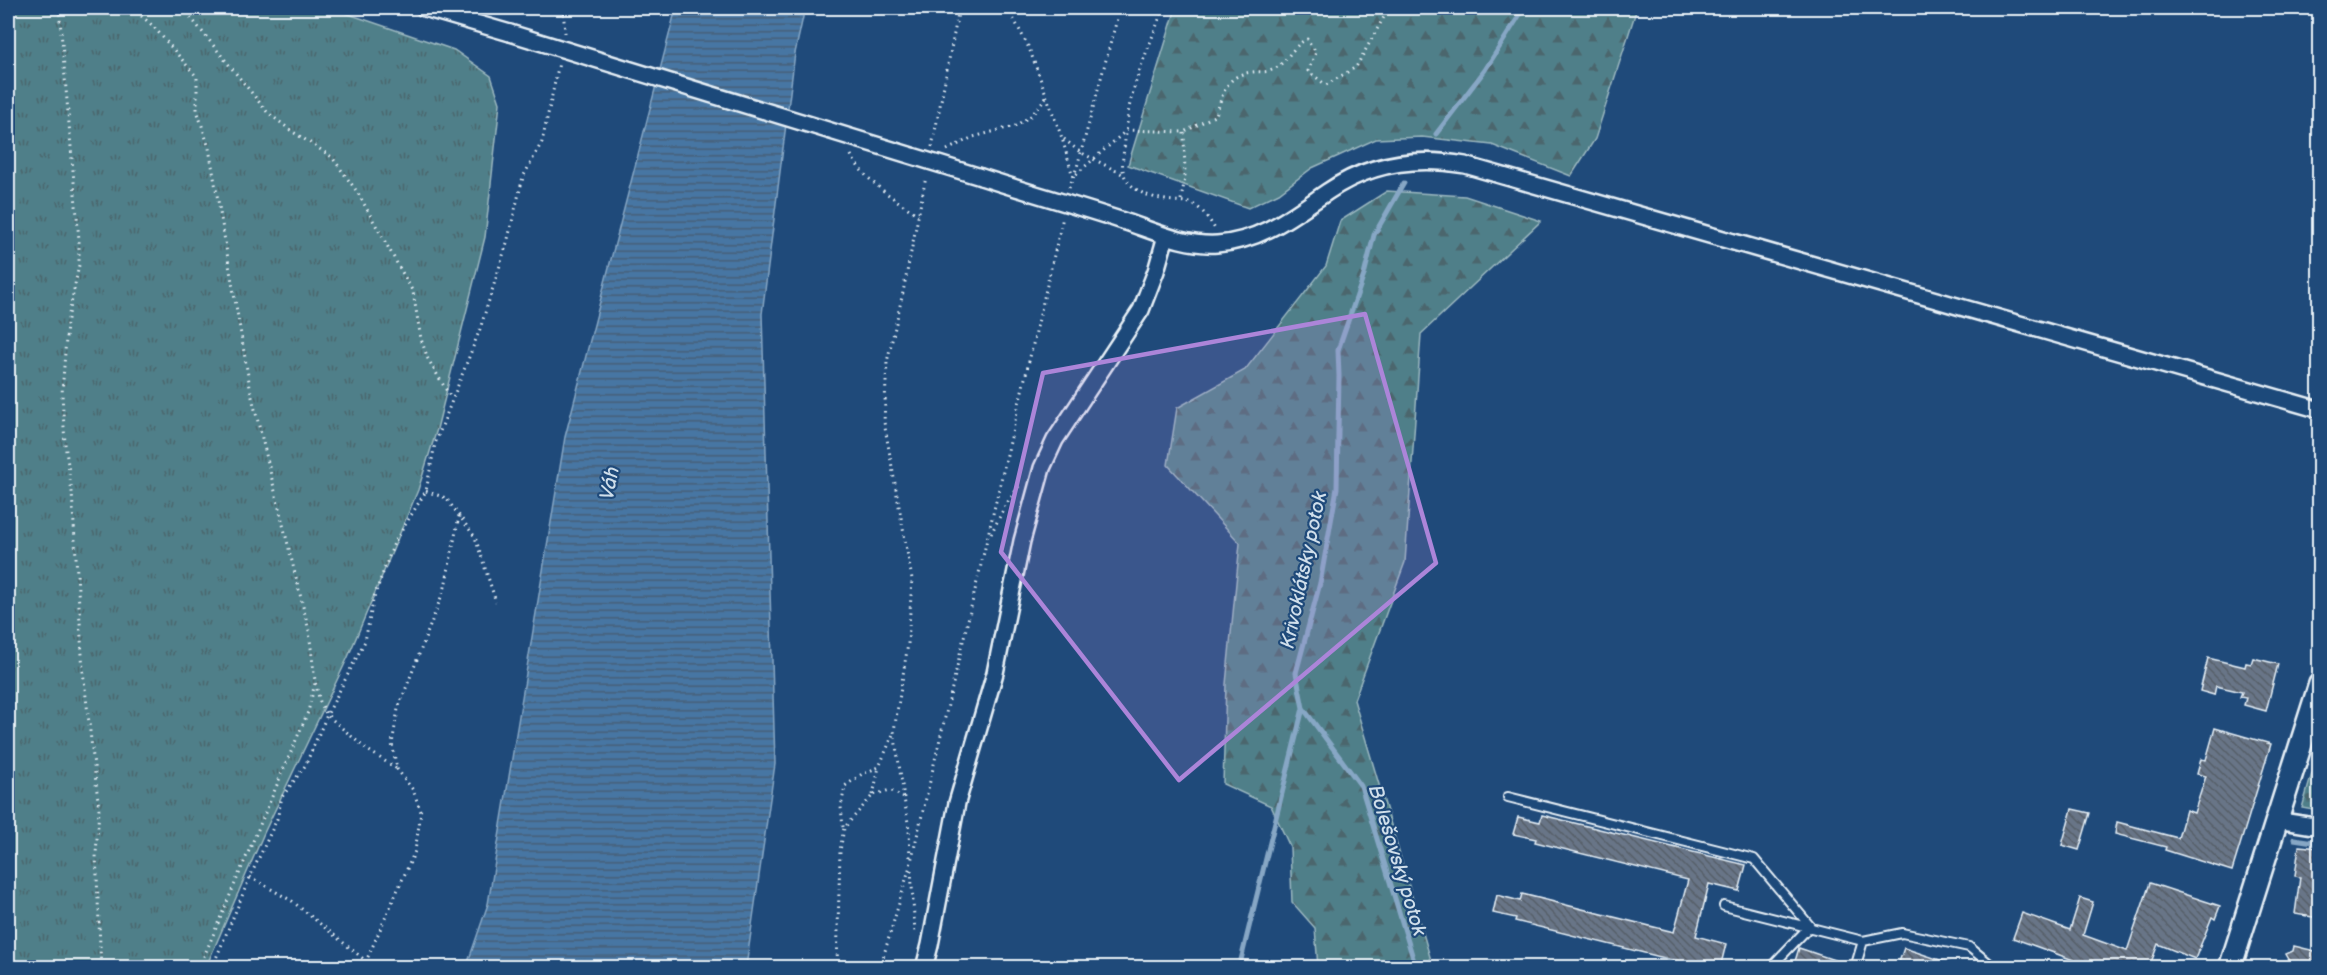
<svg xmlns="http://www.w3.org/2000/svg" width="2327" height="975" viewBox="0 0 2327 975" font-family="'Balsamiq Sans',sans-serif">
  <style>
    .grass { fill: url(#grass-tufts); stroke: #9cb8c0; stroke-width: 1.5 }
    .forest { fill: url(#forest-firs); stroke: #9cb8c0; stroke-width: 1.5 }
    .cemetery { fill: url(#cemetery-stones); stroke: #9cb8c0; stroke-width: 1.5 }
    .water { fill: url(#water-rules); stroke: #87a7c5; stroke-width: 1.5 }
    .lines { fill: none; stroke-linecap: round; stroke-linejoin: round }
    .stream { stroke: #87a7c5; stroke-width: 5 }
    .building { fill: url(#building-back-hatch); stroke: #e8f1f8; stroke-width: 1.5 }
    .service-casing { stroke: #e8f1f8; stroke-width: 12 }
    .minor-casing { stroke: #e8f1f8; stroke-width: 20 }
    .secondary-casing { stroke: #e8f1f8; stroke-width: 26 }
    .path { stroke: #e8f1f8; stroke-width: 3; stroke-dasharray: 1.5 4.5; stroke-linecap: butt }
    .service { stroke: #1f4a7a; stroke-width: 8 }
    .minor { stroke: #1f4a7a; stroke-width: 15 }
    .secondary { stroke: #1f4a7a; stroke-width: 21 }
    .minor-bridge-casing { stroke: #e8f1f8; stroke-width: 20; stroke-linecap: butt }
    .minor-bridge { stroke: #1f4a7a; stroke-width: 15 }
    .marked { fill: #ac85d9; fill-opacity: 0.2; stroke: #ac85d9; stroke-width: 4.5; stroke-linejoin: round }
    .labels { text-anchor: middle; stroke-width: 4.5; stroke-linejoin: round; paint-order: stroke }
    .water-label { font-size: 20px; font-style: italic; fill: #d0dfeb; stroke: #1f4a7a }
  </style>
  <defs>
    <pattern id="grass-tufts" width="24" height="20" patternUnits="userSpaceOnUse" patternTransform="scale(1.5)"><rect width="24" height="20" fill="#4f7f89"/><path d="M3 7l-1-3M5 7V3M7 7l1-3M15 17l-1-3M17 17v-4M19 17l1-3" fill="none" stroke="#4b666d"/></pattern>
    <pattern id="forest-firs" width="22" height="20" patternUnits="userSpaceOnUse" patternTransform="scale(1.5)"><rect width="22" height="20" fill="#4f7f89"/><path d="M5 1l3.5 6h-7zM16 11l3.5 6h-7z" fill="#4b666d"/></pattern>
    <pattern id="cemetery-stones" width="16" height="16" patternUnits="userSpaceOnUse" patternTransform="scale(1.5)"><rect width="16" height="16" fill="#4f7f89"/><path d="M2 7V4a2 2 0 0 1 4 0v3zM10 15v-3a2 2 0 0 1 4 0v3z" fill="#4b666d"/></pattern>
    <pattern id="water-rules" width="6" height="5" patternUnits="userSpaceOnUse" patternTransform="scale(1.5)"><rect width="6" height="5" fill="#4676a3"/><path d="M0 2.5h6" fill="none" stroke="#465f76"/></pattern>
    <pattern id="building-back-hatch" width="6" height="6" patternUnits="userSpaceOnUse" patternTransform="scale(1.5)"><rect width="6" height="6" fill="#677587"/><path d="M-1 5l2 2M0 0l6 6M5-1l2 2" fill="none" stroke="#565e68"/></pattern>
  </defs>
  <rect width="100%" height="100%" fill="#1f4a7a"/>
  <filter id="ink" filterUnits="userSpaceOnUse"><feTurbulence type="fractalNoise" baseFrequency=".0167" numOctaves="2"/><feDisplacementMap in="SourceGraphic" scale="12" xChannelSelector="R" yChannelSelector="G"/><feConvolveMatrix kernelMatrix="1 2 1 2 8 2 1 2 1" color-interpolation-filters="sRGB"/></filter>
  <g filter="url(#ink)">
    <path class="grass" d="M8 8H331L454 50 491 76 500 103 485 237 437 429 418 490 348 657 264 833 206 967H8Z"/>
    <path class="forest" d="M1176 8H1637L1595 139 1571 176 1492 145 1422 137 1376 139 1312 168 1279 193 1248 208 1128 165Z
      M1387 191 1465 196 1541 221 1421 334 1405 562 1354 700 1433 967H1318L1315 928 1292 902 1290 847 1271 806 1223 784 1226 684 1240 543 1168 465 1177 408 1245 370 1326 266 1340 221Z"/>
    <path class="cemetery" d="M2319 750V811L2302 808Z"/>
    <path class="water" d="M676 8H805L795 53 762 314 775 764 746 967 466 968 488 904 565 437Z"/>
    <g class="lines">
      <path class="stream" d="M1436 134 1485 70 1524 8
        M1303 708 1361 786 1416 968
        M2294 839 2320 843
        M1239 968 1303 708 1296 673 1320 583 1337 488 1339 376 1338 350 1364 275 1374 235 1404 183"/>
    </g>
    <path class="building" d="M2208 658 2245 667 2246 663 2251 664 2253 658 2278 664 2266 711 2244 705 2246 698 2240 697 2242 692 2216 686 2214 695 2200 691Z
      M2215 728 2271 744 2232 871 2165 850 2166 847 2115 834 2117 822 2178 838 2186 810 2194 813 2206 776 2197 774 2201 759 2206 760Z
      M2072 809 2090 813 2079 850 2062 845Z
      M1542 815 1746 865 1739 891 1709 884 1696 936 1726 944 1720 968H1705L1515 921 1516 918 1493 913 1497 895 1520 901 1522 894 1674 932 1688 880 1535 842 1536 839 1513 834 1518 817 1540 822Z
      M2299 846 2319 848V918L2295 914 2300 877 2295 876Z
      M2150 883 2220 906 2215 919 2212 917 2195 959 2158 944 2149 968H2095L2013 938 2022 913 2070 930 2080 898 2093 902 2083 935 2127 951Z
      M2294 946 2319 952 2316 968H2288L2290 961 2286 954 2293 951Z
      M1799 948 1849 965V968H1793Z
      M1904 948 1955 965V968H1897Z"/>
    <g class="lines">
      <g class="service-casing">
        <path id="service" d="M1508 797 1754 859 1810 926 1770 968
          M1724 906 1863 941 1902 933 1969 947 1995 968
          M1855 968 1863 941"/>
      </g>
      <g class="minor-casing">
        <path id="minor" d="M424 8 510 33
          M981 177C1027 192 1074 205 1120 220 1152 230 1183 246 1217 244 1261 241 1292 216 1327 192 1369 163 1415 156 1465 165L2320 410
          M2276 820 2320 827
          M924 968 930 945 957 803 995 673 1022 541 1042 468 1055 440 1141 310 1156 271 1166 236"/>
      </g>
      <g class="secondary-casing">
        <path id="secondary" d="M2230 968 2320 684"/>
      </g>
      <path class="path" d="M59 8 79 240V265L67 324 62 394 65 444 72 492 83 671 99 809 96 854 101 968
        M132 8 153 26 197 77V110L209 148 251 393 309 631 315 681 320 702 327 715 342 728 366 749 397 769
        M183 8 268 113 293 132 332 157 358 193 413 292 421 339 428 359 451 398
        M563 8 565 33
        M1008 8 1029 48 1062 138 1073 177 1127 130 1184 132 1216 115C1223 93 1226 74 1253 72 1259 71 1266 73 1272 70 1287 63 1292 46 1307 39L1316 52 1308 71 1326 85 1356 67 1389 8
        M1163 8C1152 41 1136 73 1129 108 1127 119 1127 130 1125 140 1124 152 1120 166 1125 177 1130 186 1140 193 1150 196 1184 208 1192 190 1215 229
        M1064 139 1080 152 1124 175
        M932 147 959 8
        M947 150 973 137 1015 126 1032 115 1046 97
        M851 155C864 181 895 199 918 215
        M1069 188 1077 167 1120 8
        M1181 200 1185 178 1184 132
        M426 491 446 498 475 537 496 602
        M991 534 1005 506 1021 483
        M873 795 879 767
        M904 798 894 731 908 644 912 579 884 422 887 362 902 297 926 177
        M843 827 841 807 845 786 862 774 879 767 894 732
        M911 870 915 932
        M250 877 292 901 366 961
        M199 968 308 712 315 683
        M212 968 250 877 277 819 282 797 305 766 327 715 365 641 374 597 394 543 426 491 435 444 480 329 507 243 523 177 542 142 559 63
        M363 968 415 851 421 812 413 790 397 769 392 744 398 709 445 587 459 516
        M837 968 840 851 844 828 873 795 890 790 904 798 909 829 910 860
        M880 968 910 866 1063 217"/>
      <use href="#service" class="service"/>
      <use href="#minor" class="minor"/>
      <use href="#secondary" class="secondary"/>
      <g class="minor-bridge-casing">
        <path id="minor-bridge" d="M510 33 981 177"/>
      </g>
      <use href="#minor-bridge" class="minor-bridge"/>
    </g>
  </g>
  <path class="marked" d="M1365 314 1436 563 1179 780 1001 552 1043 373Z"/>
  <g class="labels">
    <g class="water-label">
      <text transform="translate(609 483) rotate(-79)" y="7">Váh</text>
      <text transform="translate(1303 570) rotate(-78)" y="7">Krivoklátsky potok</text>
      <text transform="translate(1398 860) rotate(73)" y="7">Bolešovský potok</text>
    </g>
  </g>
  <rect width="2327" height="975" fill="none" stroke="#1f4a7a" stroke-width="30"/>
  <rect x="15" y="15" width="2297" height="945" fill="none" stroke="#e8f1f8" stroke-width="2" filter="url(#ink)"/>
</svg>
